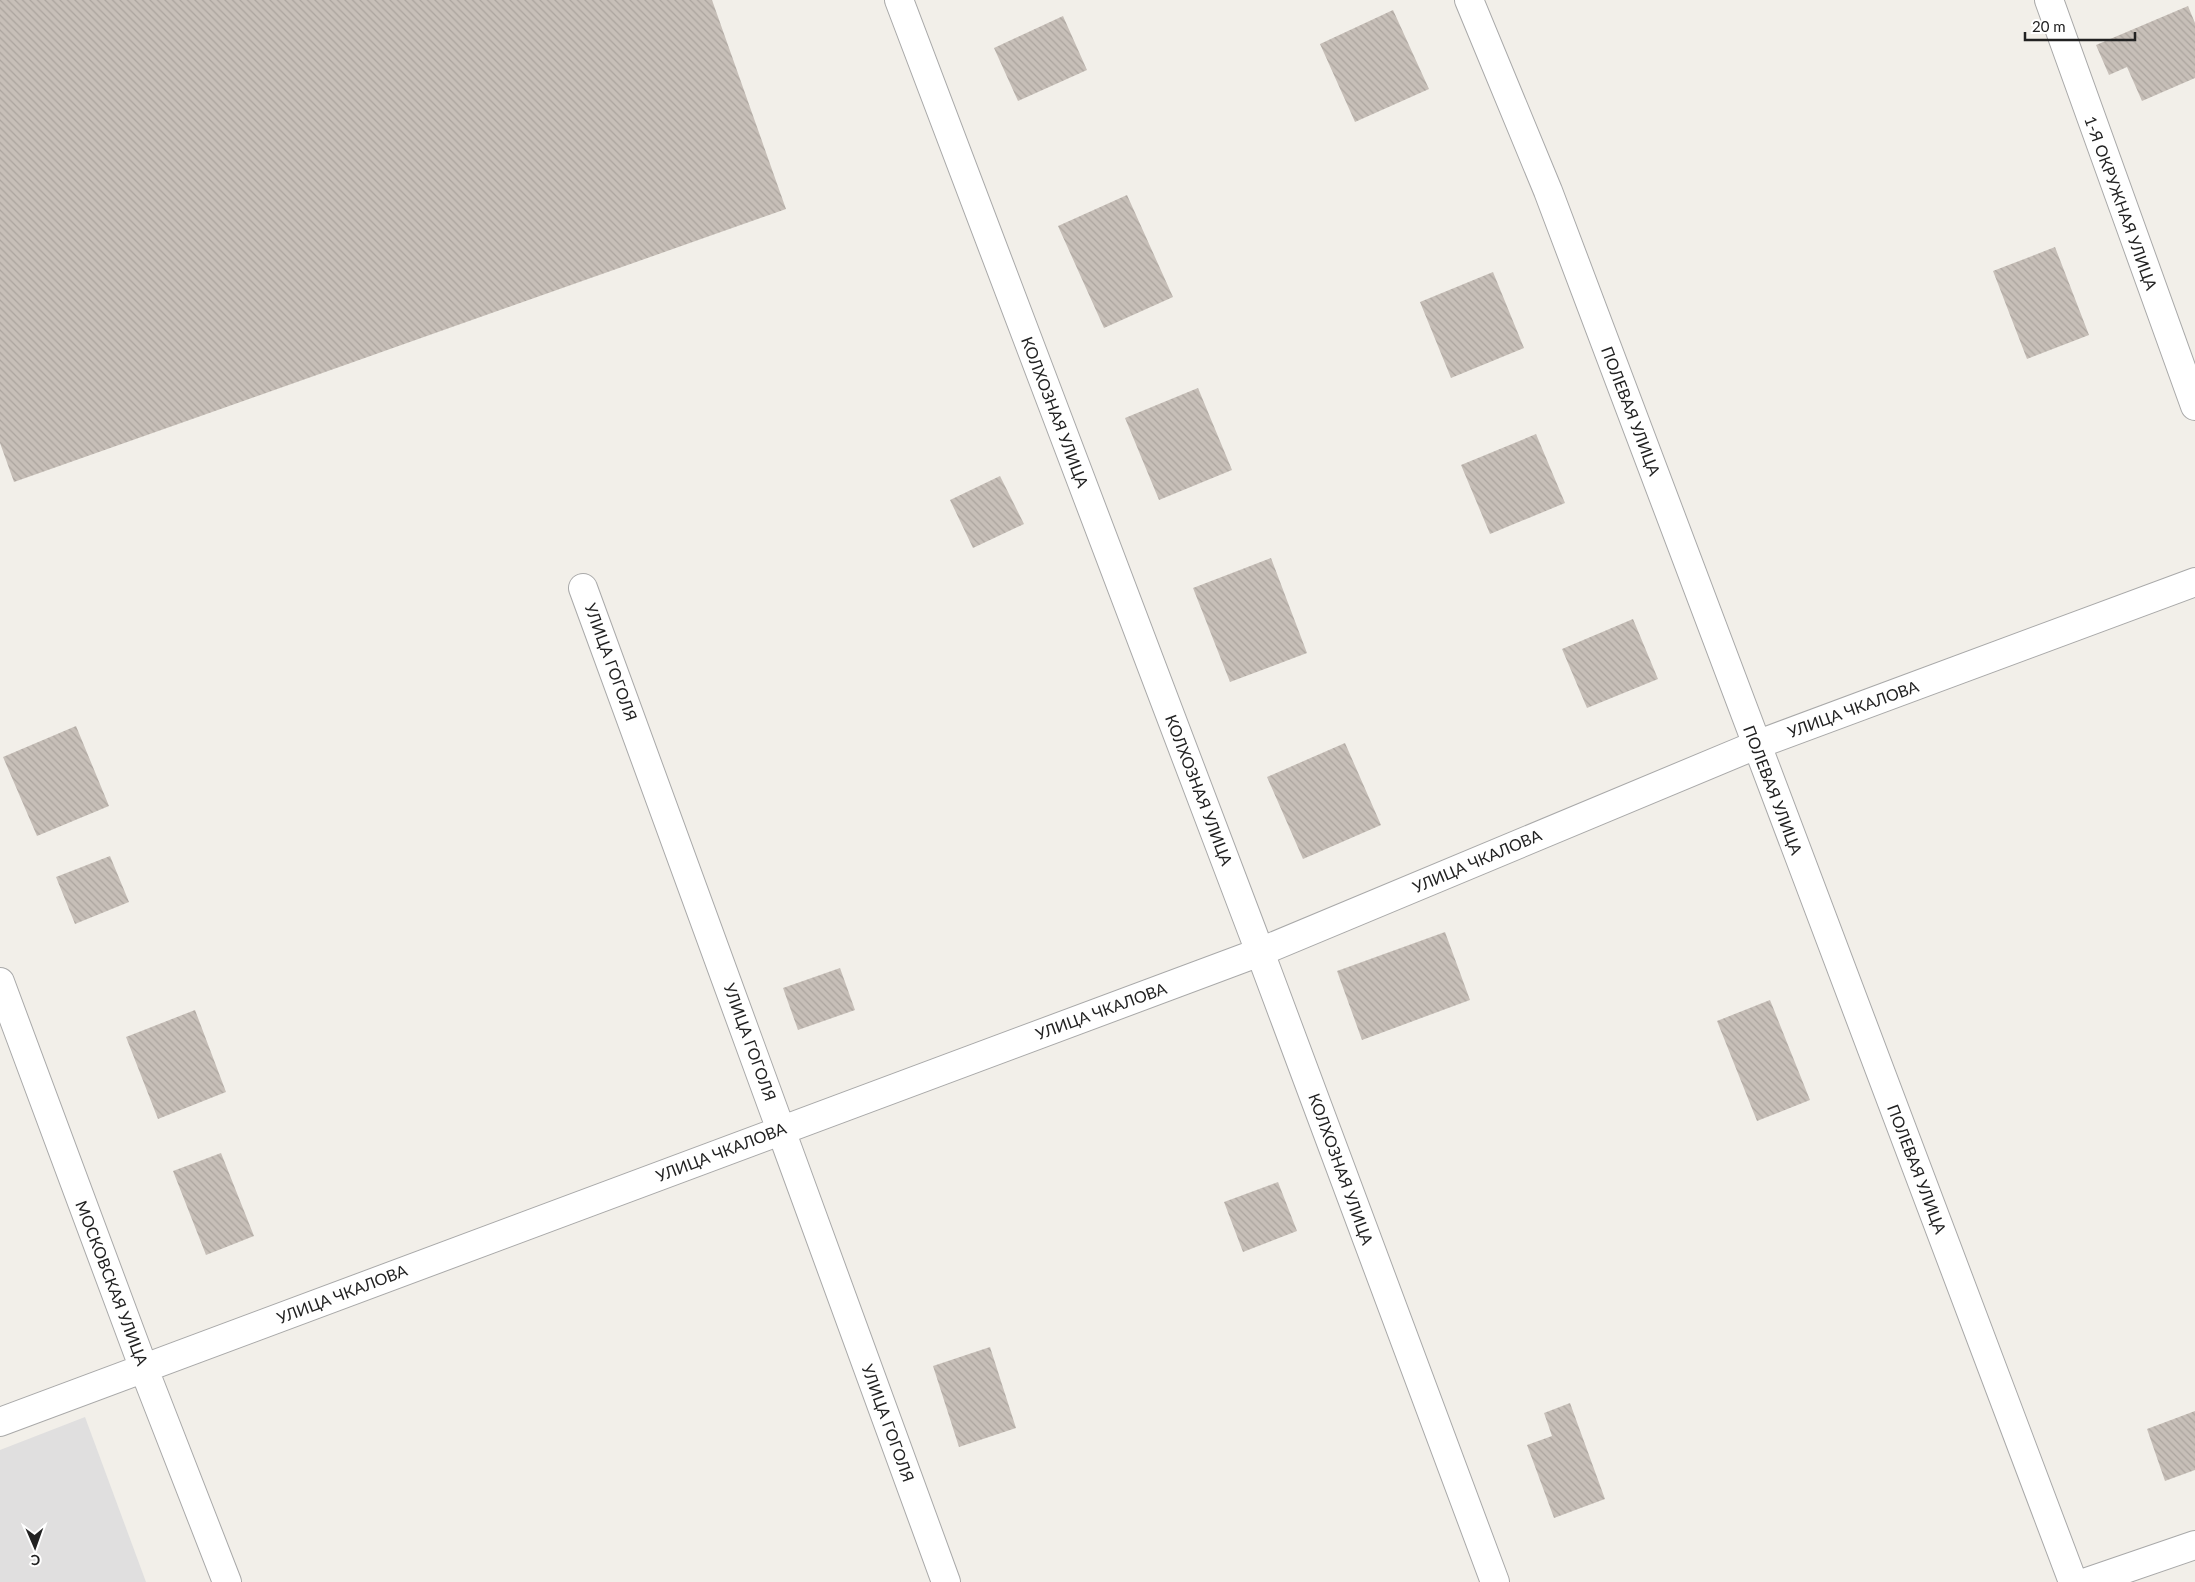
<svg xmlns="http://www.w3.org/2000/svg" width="2195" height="1582" viewBox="0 0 2195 1582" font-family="Lato,sans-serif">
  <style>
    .residential { fill: #e0dfdf }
    .building { fill: url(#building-back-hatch) }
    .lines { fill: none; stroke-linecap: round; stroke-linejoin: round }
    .street-casing { stroke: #a9a9a9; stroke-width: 30 }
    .street { stroke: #fff; stroke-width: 28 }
    .labels { text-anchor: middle; stroke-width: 4; stroke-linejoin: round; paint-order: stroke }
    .street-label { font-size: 16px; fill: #222; stroke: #fff }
  </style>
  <defs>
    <pattern id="building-back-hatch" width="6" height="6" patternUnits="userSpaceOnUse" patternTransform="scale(1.25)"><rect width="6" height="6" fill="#c7bfb8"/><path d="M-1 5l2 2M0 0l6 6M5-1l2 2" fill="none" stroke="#aba49e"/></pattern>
  </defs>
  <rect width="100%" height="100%" fill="#f2efe9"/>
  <path class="residential" d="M85 1417 146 1582H0V1450Z"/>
  <path class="building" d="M0 0H712L786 209 14 482 0 443Z
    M2188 6 2195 23V78L2142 101 2127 67 2109 75 2096 45Z
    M1393 10 1429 89 1355 122 1320 44Z
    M1063 16 1087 70 1018 101 994 48Z
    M1127 195 1173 297 1104 328 1058 226Z
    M2055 247 2089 335 2027 359 1993 271Z
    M1493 272 1524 348 1451 378 1420 302Z
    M1198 388 1232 470 1159 500 1125 418Z
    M1536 434 1565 503 1490 534 1461 465Z
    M1000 476 1024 524 973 548 950 500Z
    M1271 558 1307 653 1230 682 1193 588Z
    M1633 619 1658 679 1587 708 1562 649Z
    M76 726 109 806 37 836 3 757Z
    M1345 743 1381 825 1303 859 1267 777Z
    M110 856 129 902 75 924 56 877Z
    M1445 932 1470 1000 1362 1040 1337 971Z
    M840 968 855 1010 798 1030 783 988Z
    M1770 1000 1810 1100 1757 1121 1717 1021Z
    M195 1010 226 1092 158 1119 126 1037Z
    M221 1153 254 1236 206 1255 173 1171Z
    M1278 1182 1297 1231 1243 1252 1224 1202Z
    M990 1347 1016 1428 959 1447 933 1366Z
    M1570 1403 1605 1499 1554 1518 1527 1445 1552 1436 1544 1413Z
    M2195 1411V1470L2165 1481 2147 1429Z"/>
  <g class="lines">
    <g class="street-casing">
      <path id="street" d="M899 0 1260 952 1495 1582
        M1469 0 1548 191 2073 1582
        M2049 0 2195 406
        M583 588 946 1582
        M0 982 144 1369 227 1582
        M0 1422 1260 952 1756 745 2195 582
        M2087 1582 2195 1545"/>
    </g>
    <use href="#street" class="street"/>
  </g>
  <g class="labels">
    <g class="street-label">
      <text transform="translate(2121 203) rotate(70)" y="6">1-Я ОКРУЖНАЯ УЛИЦА</text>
      <text transform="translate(1631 411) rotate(69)" y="6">ПОЛЕВАЯ УЛИЦА</text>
      <text transform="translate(1055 412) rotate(69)" y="6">КОЛХОЗНАЯ УЛИЦА</text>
      <text transform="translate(611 662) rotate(70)" y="6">УЛИЦА ГОГОЛЯ</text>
      <text transform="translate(1853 709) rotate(-20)" y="6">УЛИЦА ЧКАЛОВА</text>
      <text transform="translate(1199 790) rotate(69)" y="6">КОЛХОЗНАЯ УЛИЦА</text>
      <text transform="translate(1773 790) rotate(69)" y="6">ПОЛЕВАЯ УЛИЦА</text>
      <text transform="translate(1477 861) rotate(-23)" y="6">УЛИЦА ЧКАЛОВА</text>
      <text transform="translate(1101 1011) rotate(-20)" y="6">УЛИЦА ЧКАЛОВА</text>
      <text transform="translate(750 1042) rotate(70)" y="6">УЛИЦА ГОГОЛЯ</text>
      <text transform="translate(721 1152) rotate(-21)" y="6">УЛИЦА ЧКАЛОВА</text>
      <text transform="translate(1341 1169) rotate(70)" y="6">КОЛХОЗНАЯ УЛИЦА</text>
      <text transform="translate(1917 1169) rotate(69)" y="6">ПОЛЕВАЯ УЛИЦА</text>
      <text transform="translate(112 1283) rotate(69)" y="6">МОСКОВСКАЯ УЛИЦА</text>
      <text transform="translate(342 1294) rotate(-21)" y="6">УЛИЦА ЧКАЛОВА</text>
      <text transform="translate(888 1423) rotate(70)" y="6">УЛИЦА ГОГОЛЯ</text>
    </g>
  </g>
  <g transform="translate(35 1547) rotate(178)" stroke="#ffffff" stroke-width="4" paint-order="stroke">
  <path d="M0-4L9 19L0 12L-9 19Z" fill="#222222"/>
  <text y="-8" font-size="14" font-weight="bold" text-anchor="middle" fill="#222222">С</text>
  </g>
  <path d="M2025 32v8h110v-8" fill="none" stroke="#222222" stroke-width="2.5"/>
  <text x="2032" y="32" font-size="15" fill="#222222" stroke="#ffffff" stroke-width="4" paint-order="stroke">20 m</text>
</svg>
